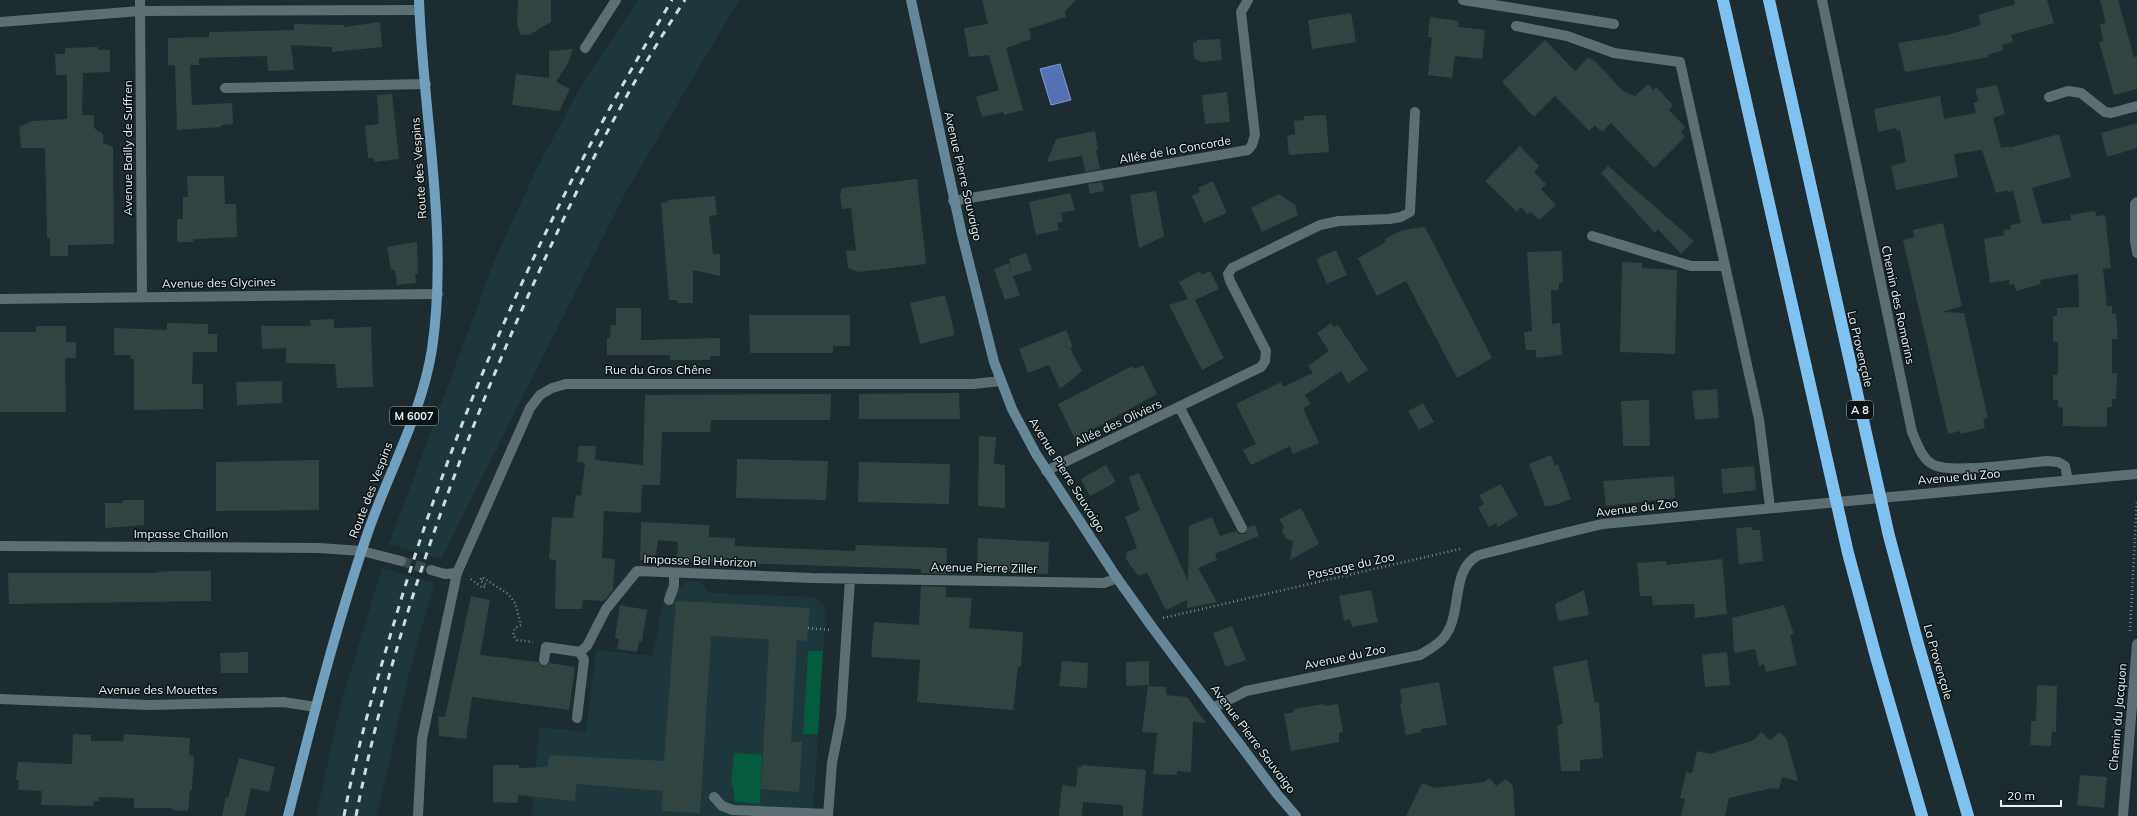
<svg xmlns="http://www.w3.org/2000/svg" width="2137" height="816" viewBox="0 0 2137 816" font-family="Mulish,sans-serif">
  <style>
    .built { fill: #1e373d }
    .green { fill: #055b3e }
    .water { fill: #5672b7; stroke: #8298c9 }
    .building { fill: #324442 }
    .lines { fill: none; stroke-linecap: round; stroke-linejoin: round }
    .minor-tunnel { stroke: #3b4a4d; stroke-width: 10; stroke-dasharray: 10 5; stroke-linecap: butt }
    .path { stroke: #7c898c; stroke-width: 2.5; stroke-dasharray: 1 3; stroke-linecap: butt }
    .service { stroke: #5c6e72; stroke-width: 10 }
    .minor { stroke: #5c6e72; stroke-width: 10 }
    .secondary { stroke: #668798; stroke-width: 10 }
    .primary { stroke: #71a0bf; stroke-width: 10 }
    .motorway { stroke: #7fc2f2; stroke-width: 12 }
    .rail { stroke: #cfdadc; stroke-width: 3; stroke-dasharray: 7 7; stroke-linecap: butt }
    .labels { text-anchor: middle; stroke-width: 3; stroke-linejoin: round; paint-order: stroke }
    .shield { fill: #0c1315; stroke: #a6afb1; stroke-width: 1 }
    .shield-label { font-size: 11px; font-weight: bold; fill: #e8f2f4 }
    .street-label { font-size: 12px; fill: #e8f2f4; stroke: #0c1315 }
  </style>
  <rect width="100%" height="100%" fill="#1c2c30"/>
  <path class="built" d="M638 0H739L627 190 441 559 389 544 495 259 536 170 582 84Z
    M382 568 434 583 408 678 377 816H316L341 703Z
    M666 582 680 589 686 582H701L709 593 816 597 824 606 826 617 823 651H808L803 734H818L813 816H532L539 727 586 732 596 650 653 656Z"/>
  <path class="green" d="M808 651H823L818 734H803Z
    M734 753 762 755 760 803 735 802 733 785H731Z"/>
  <path class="water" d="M1060 64 1071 100 1051 105 1040 69Z"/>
  <path class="building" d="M518 0H551V22L529 35H521L517 25Z
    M982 0H1076L1065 11 1066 17 1029 29 1031 39 1006 48 1023 110 1004 115 1003 112 982 117 976 97 999 90 989 55 969 57 964 28 988 24Z
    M2014 0H2047L2054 23 2011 35 2013 42 2002 45 2003 50 1988 55 1989 57 1905 72 1898 43 1947 35 1981 25 1978 15 2015 4Z
    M2100 0H2118L2134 57H2137V89L2114 95 2099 42 2103 41 2100 24 2106 23Z
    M1351 13 1356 42 1312 49 1308 20Z
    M1430 17 1458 21V27L1485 30 1482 59 1455 56 1452 78 1428 75 1432 37H1428Z
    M380 22 382 47 332 52V47L291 45 294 70 268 71 267 56 199 58V65H190L192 105 232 103 233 124 221 125V127L177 130 175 66 168 65V38L209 37V32L294 30V24L344 25V27Z
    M1220 39 1222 60 1201 62 1194 58 1193 43 1197 42V40Z
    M1545 40 1575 71 1589 57 1592 61 1594 60 1623 91 1635 96 1648 84 1653 90 1656 87 1673 105 1669 110 1685 127 1681 132 1685 137 1654 168 1611 123 1602 132 1595 125 1589 131 1555 96 1534 117 1502 82Z
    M98 47V50H110V72L83 73 82 115H94V128L103 134V143L113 147 114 244 68 245V256H50V238H47L45 148H21L19 127 32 121 67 119V75H56L55 54H65V48Z
    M573 49 568 63 556 82 570 89 559 111 512 105 516 74 549 78V51Z
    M1997 85 2005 114 1993 118 2001 148 2009 146V148L2059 134 2071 177 2032 188 2042 224 2071 220 2070 215 2095 211 2096 216 2105 215 2111 268 2103 269 2107 306H2112V314H2116L2118 339H2112V373H2117L2116 399H2112V407H2107V427L2063 426V408L2058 407V400H2053V375H2058V342H2053V316H2057V308L2079 307 2078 274 2040 280 2041 284 2016 291 2014 284 2010 285 2009 280 1990 283 1984 239 2004 235 2003 230 2011 229 2010 225 2021 223 2013 191 2008 192 2007 190 1996 193 1982 150 1954 154 1958 177 1896 190 1891 166 1906 162 1900 130 1897 131 1896 128 1878 132 1874 109 1940 96 1944 119 1976 113 1973 103 1979 101 1975 89Z
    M1227 92 1230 122 1205 124 1202 95Z
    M392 94 399 159 374 162 373 158H368L365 126 379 124 377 95Z
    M1326 115 1329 152 1289 155 1287 136 1295 134 1294 121 1304 120V116Z
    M2137 123V148L2107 157 2101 133Z
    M1095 131 1098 150H1096L1100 169 1085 172 1082 156 1047 162 1056 139Z
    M1520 146 1539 166 1534 172 1546 184 1541 189 1556 205 1539 220 1531 212 1528 214 1521 207 1517 212 1485 181Z
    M1608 166 1668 218 1694 241 1681 254 1658 229 1655 233 1601 173Z
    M187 176H224L225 204H236L237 237 193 239V242H177V219H183V197H188Z
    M917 179 926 264 858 272 848 268 846 251 856 250 851 208 842 209 840 196 842 188Z
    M1213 181 1227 213 1204 223 1192 196 1200 192 1198 188Z
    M1102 182 1104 191 1090 194 1088 184Z
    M1156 191 1164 236 1139 248 1130 195Z
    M1070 193 1075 210 1061 213 1063 222 1057 223 1059 230 1036 235 1029 202Z
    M1279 194 1295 205 1298 215 1262 232 1251 208Z
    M715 196 717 215 709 216 713 254H720V276L693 270V303H677V300H669L661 203 668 202V200Z
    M1943 223 1962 306 1942 312 1964 313 1988 418 1983 420 1985 428 1961 434 1960 431 1948 434 1903 240 1914 237 1913 230Z
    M1425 227 1492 358 1457 378 1406 281 1377 296 1358 258 1386 242 1385 239 1402 230Z
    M417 242 418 274H415L416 283 397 285 395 270H391L387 247Z
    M1336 250 1347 275 1327 284 1316 259Z
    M1562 251 1563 283H1559V290H1551L1552 324 1560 323 1562 355 1536 358V350H1526L1524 332 1532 331 1527 252Z
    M1026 253 1032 270 1013 276 1020 295 1005 300 994 269 1009 263 1012 272 1009 259Z
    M1622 262 1642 263V268L1677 270 1675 354 1620 352Z
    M1200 271 1201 275 1210 271 1219 289 1195 300 1224 358 1202 370 1169 305 1188 299 1179 282Z
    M945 295 955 335 920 344 910 303Z
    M616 308H641V340L720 338V356H710V360H670V355H607V338H610L611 325H616Z
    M749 315H850V346H833V353H750Z
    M334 319V328L371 327 373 387 337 388 335 364 286 363V348L262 349 261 326H311L310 320Z
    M167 323 208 324V334H217V352H193L192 384H203V409L134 410V359H131L130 355H114V328L167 330Z
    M1331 323 1334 327 1338 325 1368 370 1348 383 1341 371 1305 395 1311 404 1303 408 1319 443 1293 454 1290 446 1251 465 1243 450 1256 444 1236 404 1281 382 1283 387 1313 373 1308 366 1329 351 1317 333Z
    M36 326H66V342H76V358H65L66 412H0V332H36Z
    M1066 330 1073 347 1070 348 1082 371 1060 389 1049 365 1028 373 1019 349Z
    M1143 365 1157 394 1075 439 1058 404 1132 366 1134 369Z
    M282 381V403L237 405 236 382Z
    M1717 389 1719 418 1695 420 1692 391Z
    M959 393 960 419H859V394Z
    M831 394 830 420H711L710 432H662L660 485H642L641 513 604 511 602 558 615 559 613 590 604 601 583 600 582 609H555L556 560 549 559 552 517 573 518 576 495 581 496 585 463 577 462 579 446H596L595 460 643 465 645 395Z
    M1649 400 1650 446H1623L1621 401Z
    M1423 403 1434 422 1419 430 1408 411Z
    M979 436 996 437 994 464 1005 465V508L978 506Z
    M1551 455 1555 466 1558 464 1571 499 1552 506H1545L1529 464Z
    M737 459 828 461 826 500 736 498Z
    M319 460V510L216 511V462Z
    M859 462 950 464 949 504 858 502Z
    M1106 465 1116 482 1090 496 1081 479Z
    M1754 466 1756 490 1723 494 1721 469Z
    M1139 473 1188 581 1189 526 1212 517 1220 536 1236 531 1239 534H1245L1248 527 1255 525 1259 536 1215 554 1217 560 1198 568 1217 602 1187 608V600L1166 610 1147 573 1138 576 1126 559 1127 552 1137 548 1125 517 1140 510 1129 477Z
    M1674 476 1675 498 1606 506 1603 481Z
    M1501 484 1518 515 1498 527 1496 523 1489 527 1478 508 1484 504 1479 495Z
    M123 500H144V525L105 528V503H123Z
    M1301 508 1319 544 1290 560 1293 541 1285 538 1282 531 1284 527 1279 519Z
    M641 522 709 525V537L735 538V546L855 551 856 545 947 548 946 574 921 573V569L677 561 678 542 658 540 655 560H640Z
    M1752 527V530H1760L1763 561 1739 564 1736 528Z
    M978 538 1049 542 1048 574 977 571Z
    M1722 559 1727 614 1695 618 1694 604 1653 605 1652 596H1640L1637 563 1666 561 1667 565Z
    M174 571H211V601L9 604 8 573H156V572Z
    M921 586 946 587V597L972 598 969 628 1023 632 1021 667H1018L1013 710 917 702 920 660 871 657 874 622 919 625Z
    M1371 590 1378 622 1352 627 1350 619 1344 621 1339 596Z
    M1584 590 1589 615 1558 621 1555 604Z
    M471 596 490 600 480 655 538 662 543 666 549 663 575 667 569 710 472 697 466 739 439 736 438 716 445 717Z
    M676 601 810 608 807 641 797 640 791 742H802L799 792 761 789 769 639 711 636 700 813 661 811 663 791 576 784 575 801 518 795V803L493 802V765H519V768L548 767 549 755 664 761Z
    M620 605 647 610 642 642 639 641 637 652 617 649 619 639 615 638Z
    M1784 605 1794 634 1790 635 1797 665 1766 672 1764 664 1759 666 1755 649 1734 653 1732 618Z
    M1232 626 1246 660 1226 667 1213 633Z
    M248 652V673H221L220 653Z
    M1727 652 1730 685 1705 687 1702 655Z
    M1587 660 1595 703 1599 702 1603 758 1580 760V771H1561L1557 725 1563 724 1553 667Z
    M1062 661 1088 663 1087 688 1059 686Z
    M1149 661V685L1126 686V662Z
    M1439 682 1447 725 1421 729V732L1406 735 1400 704 1402 703 1400 689Z
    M2037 685 2057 686 2056 732 2052 731 2051 746 2030 745 2031 721H2036Z
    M1148 686 1166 687V695L1187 697 1206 723 1193 722 1191 772 1177 771V775L1153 774 1157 733 1142 732Z
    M1324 704 1325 706 1338 704 1343 732 1339 733V742L1291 751 1284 714 1294 712V709Z
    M1761 732 1770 740 1779 732 1786 738 1798 781 1782 777 1779 789 1772 788 1729 798 1725 816H1681L1685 799 1680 798 1686 772 1692 773 1697 751 1710 754 1754 740Z
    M73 734 91 735V741H123L124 734 190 738 189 755 194 756 192 790H190L188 811 172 810V808H134V798L99 797V801H94L93 806 41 805 42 791 18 790 19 780H16L18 762 72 764Z
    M239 758 275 767 269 792 251 788 245 816H222L226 797 228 798Z
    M1082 765 1146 770 1142 816H1123V805L1083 802 1082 816H1059L1062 785 1076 787 1078 767H1082Z
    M2080 775 2107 777 2104 808 2077 805Z
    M1490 778 1496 786 1506 779 1513 786 1515 816H1406L1422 783 1435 788 1484 782Z"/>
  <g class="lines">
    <path class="minor-tunnel" d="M401 561 431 570"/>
    <path class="path" d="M471 579 483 588 486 585 480 580 482 577 508 594 515 603 521 625 515 628 513 635 517 640 533 642
      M1163 618 1460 549
      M808 628 832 630
      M2130 631 2137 500"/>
    <path class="service" d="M1516 26 1567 36 1614 53 1680 62
      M2049 97 2068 91 2081 93 2105 112 2111 113 2137 106
      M1592 236 1691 266H1725
      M669 600 674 586V573
      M714 797 722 806 733 810 828 814"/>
    <path class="minor" d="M140 0 142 297
      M1463 0 1614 24
      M1822 0 1912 432C1917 443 1922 460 1934 465 1952 474 2023 463 2047 461L2058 462 2065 466 2068 480
      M0 22 140 11 419 10
      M585 48 616 0
      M1680 62 1759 419 1770 507
      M225 88 426 84
      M953 201 1248 150 1252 145 1255 135 1241 12 1248 0
      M2137 202 2135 204V241L2137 253
      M0 299 438 294
      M1180 408 1242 528
      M1046 471 1261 367 1265 361 1266 351 1230 281 1228 274 1232 268 1320 225 1339 221 1389 219 1401 217 1410 212 1415 112
      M0 546 319 548 362 551 401 561
      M431 570 445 574 457 573 530 408 540 395 552 388 566 384H973L1001 381
      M544 660 546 647 580 652 587 646 606 609 637 571 812 578 1104 583 1117 578
      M0 699 149 705 283 702 316 707
      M1213 708 1246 691 1420 655C1429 649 1439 645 1445 636 1463 612 1450 569 1479 555 1520 545 1561 533 1603 524L2137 474
      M577 718 584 660 580 652
      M418 816 422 739 457 573
      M828 816 832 763 841 717 850 579
      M2123 816 2137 644"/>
    <path class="secondary" d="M911 0 962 235 994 362 1012 409 1036 454 1117 578 1152 627 1277 794 1296 816"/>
    <path class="primary" d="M288 816C312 721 336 625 368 532 389 471 422 413 432 349 449 233 423 116 419 0"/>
    <path class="motorway" d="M1723 0 1848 553 1876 657 1922 816
      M1769 0 1889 536 1918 644 1968 816"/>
    <path class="rail" d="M344 816C356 751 375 686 394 623 459 403 554 196 672 0
      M356 816C389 646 448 481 516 323 565 212 618 101 685 0"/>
  </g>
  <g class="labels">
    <g class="shield">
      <rect x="1847" y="401" width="26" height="18" rx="3"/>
      <rect x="390" y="407" width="48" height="18" rx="3"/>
    </g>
    <g class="shield-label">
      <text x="1860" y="414">A 8</text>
      <text x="414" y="420">M 6007</text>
    </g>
    <g class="street-label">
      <text transform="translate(128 148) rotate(-90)" y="4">Avenue Bailly de Suffren</text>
      <text transform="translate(1175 150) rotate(-10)" y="4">Allée de la Concorde</text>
      <text transform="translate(419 168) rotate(-94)" y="4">Route des Vespins</text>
      <text transform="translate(963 176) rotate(77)" y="4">Avenue Pierre Sauvaigo</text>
      <text transform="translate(219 283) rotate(-1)" y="4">Avenue des Glycines</text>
      <text transform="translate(1898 305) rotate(78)" y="4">Chemin des Romarins</text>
      <text transform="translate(1860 349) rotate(77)" y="4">La Provençale</text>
      <text x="658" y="374">Rue du Gros Chêne</text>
      <text transform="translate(1118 423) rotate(-25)" y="4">Allée des Oliviers</text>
      <text transform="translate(1067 475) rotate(58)" y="4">Avenue Pierre Sauvaigo</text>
      <text transform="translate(1959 477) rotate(-5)" y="4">Avenue du Zoo</text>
      <text transform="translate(371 490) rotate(-69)" y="4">Route des Vespins</text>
      <text transform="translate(1637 508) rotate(-7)" y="4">Avenue du Zoo</text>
      <text x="181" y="538">Impasse Chaillon</text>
      <text transform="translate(700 561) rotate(2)" y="4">Impasse Bel Horizon</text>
      <text transform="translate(1351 566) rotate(-13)" y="4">Passage du Zoo</text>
      <text transform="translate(984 568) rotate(1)" y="4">Avenue Pierre Ziller</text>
      <text transform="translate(1345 657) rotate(-12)" y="4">Avenue du Zoo</text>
      <text transform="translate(1938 662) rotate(74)" y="4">La Provençale</text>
      <text x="158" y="694">Avenue des Mouettes</text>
      <text transform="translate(2118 717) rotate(-85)" y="4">Chemin du Jacquon</text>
      <text transform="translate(1253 739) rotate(53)" y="4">Avenue Pierre Sauvaigo</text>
    </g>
  </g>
  <path d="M2001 800v6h60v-6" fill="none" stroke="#e8f2f4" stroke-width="2"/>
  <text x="2007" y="800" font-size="12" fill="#e8f2f4" stroke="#0c1315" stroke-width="3" paint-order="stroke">20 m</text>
</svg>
